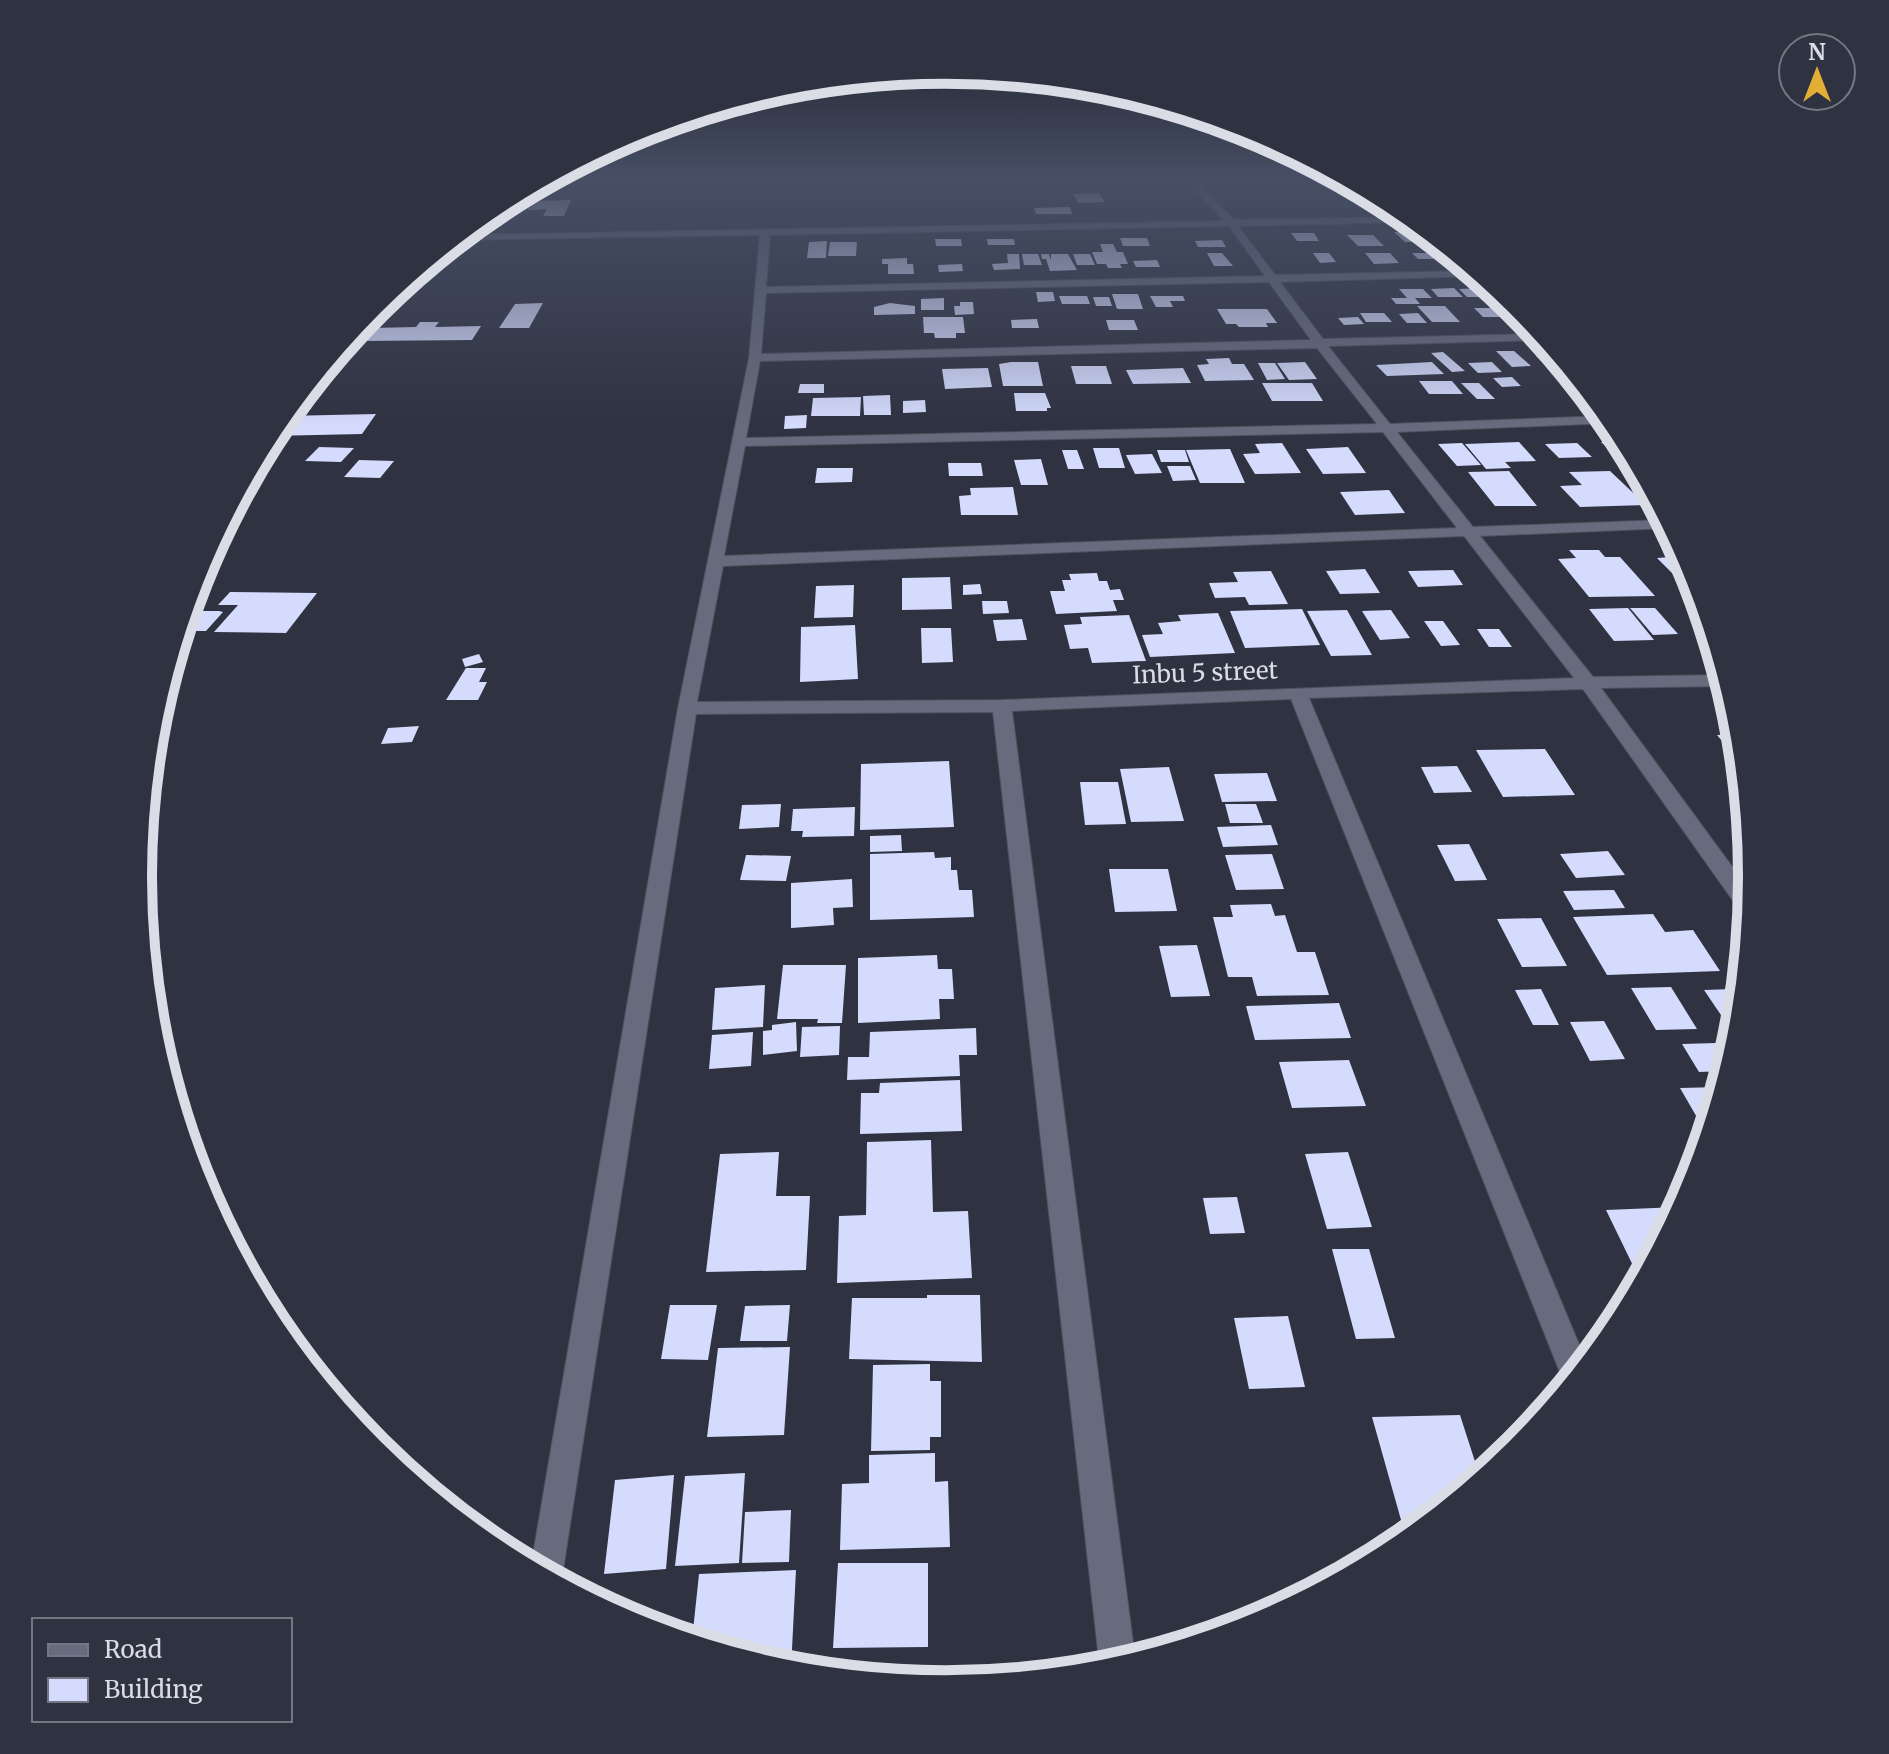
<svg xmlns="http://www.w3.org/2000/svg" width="1889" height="1754" viewBox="0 0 1889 1754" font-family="Merriweather,serif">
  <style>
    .building { fill: #d4dbfc }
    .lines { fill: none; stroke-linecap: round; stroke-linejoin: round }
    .minor-casing { stroke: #4e505d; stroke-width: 2 }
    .minor { fill: #676b7d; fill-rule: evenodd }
    .labels { text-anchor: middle; stroke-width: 8; stroke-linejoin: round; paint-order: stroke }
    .street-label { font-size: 24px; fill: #dadce6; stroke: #2f3241 }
    .rim { fill: none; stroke: #dadce6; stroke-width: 10 }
  </style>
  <rect width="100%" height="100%" fill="#2f3241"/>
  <path class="building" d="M1099 193 1105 202 1079 203 1073 194Z
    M571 200 564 216H543L547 209 527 210 540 201Z
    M1070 207 1072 214H1036L1034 208Z
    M1394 232H1419L1430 242H1405Z
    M1291 233H1314L1319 241H1297Z
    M1347 235H1373L1384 246H1358Z
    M1120 238H1147L1150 246H1123Z
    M935 239H961L962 246H936Z
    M987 239H1014L1015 245H988Z
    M1222 240 1226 247H1198L1195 241Z
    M827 241 826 258H807L809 242Z
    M830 242H857L856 256H828Z
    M1100 244H1113L1117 252H1123L1128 264H1120L1122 268H1108L1106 264H1097L1092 252H1103Z
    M1207 253H1222L1233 266H1214Z
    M1313 253H1329L1336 262 1320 263Z
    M1365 253H1390L1399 263 1374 264Z
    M1412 253H1438L1444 259H1418Z
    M1007 254H1019L1020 269 994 270 992 264 1008 263Z
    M1022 254H1038L1042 265H1024Z
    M1041 254H1049L1051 260V254H1068L1077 270 1050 271 1046 259H1042Z
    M1073 254H1090L1095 265H1077Z
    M907 258V264H913L914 274H888V264H882V259Z
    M1157 260 1160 267H1136L1133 261Z
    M962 264 963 271 939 272 938 265Z
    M1454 288 1463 297H1438L1431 289Z
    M1482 288 1491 297H1467L1459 289Z
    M1399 289H1423L1432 298H1415L1420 304H1396L1391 298H1407Z
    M1036 292H1053L1055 301 1038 302Z
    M1112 294H1138L1143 309H1117Z
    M1059 296H1087L1090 304H1062Z
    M1150 296H1183L1185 301H1170L1173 307H1156Z
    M1093 297H1109L1112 306H1096Z
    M944 298V310H921V299Z
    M960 302H973L974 314 955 315 954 306H960Z
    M543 303 529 328H499L515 304Z
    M890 303 915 306V314L874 315V307Z
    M1417 306H1445L1460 322H1432Z
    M1474 308H1503L1512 317H1483Z
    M1217 309H1267L1277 323H1266L1268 327H1239L1236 324H1226Z
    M1360 313H1384L1392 322H1366Z
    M1418 313 1427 323H1407L1399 314Z
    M923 317H963L965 333H956V338H935L934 333H924Z
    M1358 317 1364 324 1344 325 1338 318Z
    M1037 319 1039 328H1012L1011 320Z
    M1106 320H1134L1138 330H1109Z
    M420 322H439L435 327 481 326 472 340 361 341 372 328 416 327Z
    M1496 351H1514L1531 366 1512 367Z
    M1443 352 1465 371 1452 372 1431 353Z
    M1536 356H1551L1563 367H1548Z
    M1229 358 1232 364H1244L1254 380 1205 381 1197 365 1209 364 1206 359Z
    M1011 362H1038L1043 386H1003L999 364Z
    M1305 362 1317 379 1289 380 1277 363Z
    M1432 362 1444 374 1387 376 1376 365Z
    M1492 362 1502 372 1478 373 1468 363Z
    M1258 363H1275L1285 379 1267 380Z
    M1071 366H1106L1112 384H1076Z
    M988 368 992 387 945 389 942 369Z
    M1183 368 1191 383 1133 384 1126 370Z
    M1512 377 1521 386 1502 387 1493 378Z
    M1419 381H1452L1463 394H1429Z
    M1262 383H1312L1323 401H1272Z
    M1461 383H1479L1495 399H1477Z
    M800 384H824V393H798Z
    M1014 393H1045L1051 408H1047V411H1016Z
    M890 395 891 415H864L863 396Z
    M861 397 860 416H811L813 398Z
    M925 400 926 412 903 413V401Z
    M376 414 362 434 270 436 284 416Z
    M807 415 806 428 784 429 785 416Z
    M1605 435H1619L1635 464 1626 465 1601 442 1612 441Z
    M1519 442 1536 461 1505 462 1511 468 1486 469 1465 444Z
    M1282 443 1301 473 1255 474 1243 454 1260 453 1255 444Z
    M1462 443 1481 465 1457 466 1438 444Z
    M1577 443 1592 457 1559 458 1545 444Z
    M319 447 354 448 341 462 305 461Z
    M1348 447 1366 473 1323 474 1306 449Z
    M1093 448H1119L1125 468H1099Z
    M1230 449 1245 483H1200L1186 450Z
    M1062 450H1077L1084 469H1068Z
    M1157 450H1185L1189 462H1161Z
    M1152 454 1162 473 1135 474 1126 455Z
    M1041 459 1048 485H1021L1014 460Z
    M359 460 394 461 380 478 344 477Z
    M948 463H981L983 476H949Z
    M1167 466H1190L1196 480 1173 481Z
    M817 468H853L852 482 815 483Z
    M1509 471 1537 506H1495L1468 472Z
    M1610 471 1646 505 1580 507 1560 486 1582 485 1569 472Z
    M1013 487 1018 515H961L959 496 971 495 970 488Z
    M1389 490 1405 513 1355 515 1340 492Z
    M247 501 242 512 228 513 234 502Z
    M1569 550H1599L1605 557H1620L1655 596 1589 597 1558 559 1576 558Z
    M1665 551H1681L1697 592H1691L1657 558 1671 557Z
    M1365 569 1380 593 1340 594 1326 571Z
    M1453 570 1463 585 1418 587 1408 571Z
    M1271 571 1288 604 1249 605 1245 597 1215 598 1209 583 1238 582 1233 572Z
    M1097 573 1099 581H1107L1110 590 1120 589 1124 600H1113L1117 611 1056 614 1050 591H1065L1062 580H1071L1069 574Z
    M950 577 952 609 902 610V578Z
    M980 584 982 594 963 595V585Z
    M854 585 853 617 814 618 816 586Z
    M230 592 317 593 286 633 214 632 238 605H218Z
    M982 601H1007L1009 613 983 614Z
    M1628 608 1654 640 1614 641 1589 609Z
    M1630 608H1655L1678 634 1653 635Z
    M1302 609 1320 645 1245 648 1230 611Z
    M1347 610 1372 655 1331 656 1307 611Z
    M1391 610 1410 638 1380 640 1362 611Z
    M192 611H219L223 612 206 631H180L183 621Z
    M1218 613 1235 653 1150 657 1142 635 1163 634 1158 623 1181 621 1178 615Z
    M1129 615 1146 661 1092 663 1088 648 1070 649 1064 625 1082 624 1080 617Z
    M1022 619 1027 640 997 641 993 620Z
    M1424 621H1443L1460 645 1441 646Z
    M855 625 858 679 800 682 801 627Z
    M921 628H951L953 662 922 663Z
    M1477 629H1499L1512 647H1489Z
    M479 654 483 662 465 667 462 659Z
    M466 668H486L479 682H487L478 700H446Z
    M419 726 412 742 381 744 388 728Z
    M1737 734 1740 763 1717 735Z
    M1545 749 1575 795 1503 797 1476 750Z
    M949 761 954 827 860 830 861 764Z
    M1457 766 1472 792 1434 793 1421 767Z
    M1169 767 1184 821 1131 822 1120 769Z
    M1267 773 1277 801 1222 802 1214 774Z
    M1080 782H1118L1126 824 1085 825Z
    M781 804 779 827 739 829 742 805Z
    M1225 804H1256L1263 823H1230Z
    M855 807 854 836 802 837 803 831H791L793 809Z
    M1271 825 1278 845 1223 847 1217 827Z
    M901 835 902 851 870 852V836Z
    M1469 844 1487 880 1455 881 1437 845Z
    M1608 851 1625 875 1576 878 1560 854Z
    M934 852 935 858 951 857V870H957L959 890H972L974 917 870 920V854Z
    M1272 854 1284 889 1236 890 1225 855Z
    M746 855 791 856 786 881 740 880Z
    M1109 869H1168L1177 911 1115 912Z
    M852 879 853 907 833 908 834 925 791 928V883Z
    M1614 890 1625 908 1574 910 1563 891Z
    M1271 904 1275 916 1285 915 1297 952H1315L1329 995 1257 996 1252 977H1228L1213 917H1233L1230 905Z
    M1653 914 1665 932 1693 930 1720 971 1607 975 1573 917Z
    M1541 918 1567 966 1522 967 1497 919Z
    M1197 945 1210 996 1171 997 1159 946Z
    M937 955 938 969H952L954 999H939L940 1019 858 1023V958Z
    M783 965H846L842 1023H817L818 1019H777Z
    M765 985 763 1027 712 1030 715 988Z
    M1671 987 1697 1029 1656 1030 1631 988Z
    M1541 989 1559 1025H1533L1515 990Z
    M1734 989 1740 997 1737 1020 1725 1021 1704 990Z
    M1339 1003 1351 1038 1255 1040 1246 1006Z
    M1604 1021 1625 1059 1590 1061 1570 1022Z
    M796 1022 797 1051 763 1055V1031L772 1030V1025Z
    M840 1026 839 1055 800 1057 802 1027Z
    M976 1028 977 1055H959L960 1076 847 1080 848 1057H869L870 1032Z
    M753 1032 751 1066 709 1069 712 1035Z
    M1716 1043 1728 1062 1725 1071 1699 1072 1682 1044Z
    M1349 1060 1366 1106 1292 1108 1279 1062Z
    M960 1080 962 1131 860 1134 861 1093H879L880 1083Z
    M1720 1087 1706 1133 1680 1088Z
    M931 1140 933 1212 968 1211 972 1278 837 1283 839 1216 866 1215 867 1142Z
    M779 1152 776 1196H810L806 1270 706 1272 720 1154Z
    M1348 1152 1372 1227 1327 1229 1305 1154Z
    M1237 1197 1245 1233 1210 1234 1203 1198Z
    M1679 1207 1640 1280 1606 1210Z
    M1332 1249H1369L1395 1338 1356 1339Z
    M927 1295H980L982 1362 849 1359 852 1298H927Z
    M670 1305H717L708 1360 661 1359Z
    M790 1305 787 1341H740L745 1306Z
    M1288 1316 1305 1387 1249 1389 1234 1318Z
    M790 1347 784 1435 707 1437 718 1348Z
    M930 1364V1381H941V1437H930V1450L871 1451 873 1365Z
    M1460 1415 1480 1477 1418 1527H1403L1372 1417Z
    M935 1453V1482L948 1481 950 1547 840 1550 842 1484 869 1483V1455Z
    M745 1473 739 1563 675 1566 685 1476Z
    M674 1475 666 1569 604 1574 615 1480Z
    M791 1510 789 1562 742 1563 745 1512Z
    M838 1563H928V1647L833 1648Z
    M796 1570 791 1669 692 1640 699 1574Z
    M927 1669V1682L858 1675V1670Z"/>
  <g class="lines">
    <g class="minor-casing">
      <path id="minor" d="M1187 181H1196L1234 220 1407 217 1413 222 1238 226 1275 275 1472 271 1479 276 1280 282 1323 339 1537 334 1543 340 1328 346 1390 424 1605 416 1611 423 1397 432 1473 527 1664 520 1669 528 1480 536 1593 677 1722 675 1724 686 1601 688 1750 891 1748 914 1741 912 1583 689 1309 698 1586 1361 1565 1385 1291 699 1012 711 1135 1658 1100 1669 993 712 696 714 561 1583 531 1566 678 708 749 358 760 235 454 240 461 235 1224 221ZM1229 226 1265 276 766 287 770 235ZM1269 282 1311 340 761 354 766 293ZM1317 348 1377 424 746 438 760 361ZM1383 432 1457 528 724 556 745 446ZM1464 536 1574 678 1002 700 697 702 723 566Z"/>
    </g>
    <use href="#minor" class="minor"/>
  </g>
  <linearGradient id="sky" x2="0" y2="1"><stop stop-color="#1a1c24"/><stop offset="0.42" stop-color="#474f65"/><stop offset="1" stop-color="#474f65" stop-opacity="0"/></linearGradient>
  <rect width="1889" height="426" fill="url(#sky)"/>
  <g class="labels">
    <g class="street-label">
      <text transform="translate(1205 673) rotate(-2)" y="8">Inbu 5 street</text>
    </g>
  </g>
  <path d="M0 0H1889V1754H0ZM152 877a793 793 0 1 1 1586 0a793 793 0 1 1-1586 0Z" fill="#2f3241" fill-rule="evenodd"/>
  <path class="rim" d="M152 877a793 793 0 1 1 1586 0a793 793 0 1 1-1586 0Z"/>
  <rect x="32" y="1618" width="260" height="104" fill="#2f3241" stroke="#737683" stroke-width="2"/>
  <rect x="48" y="1644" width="40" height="12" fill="#676b7d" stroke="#737683" stroke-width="2"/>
  <text x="104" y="1658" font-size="24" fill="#dadce6">Road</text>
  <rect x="48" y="1678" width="40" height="24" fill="#d4dbfc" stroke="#737683" stroke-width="2"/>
  <text x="104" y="1698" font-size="24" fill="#dadce6">Building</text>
  <g transform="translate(1817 72)"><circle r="38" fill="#2f3241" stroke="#737683" stroke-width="2"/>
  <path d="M0-6L14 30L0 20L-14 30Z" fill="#e3ae35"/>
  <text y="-12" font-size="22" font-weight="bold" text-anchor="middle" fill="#dadce6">N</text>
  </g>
</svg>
